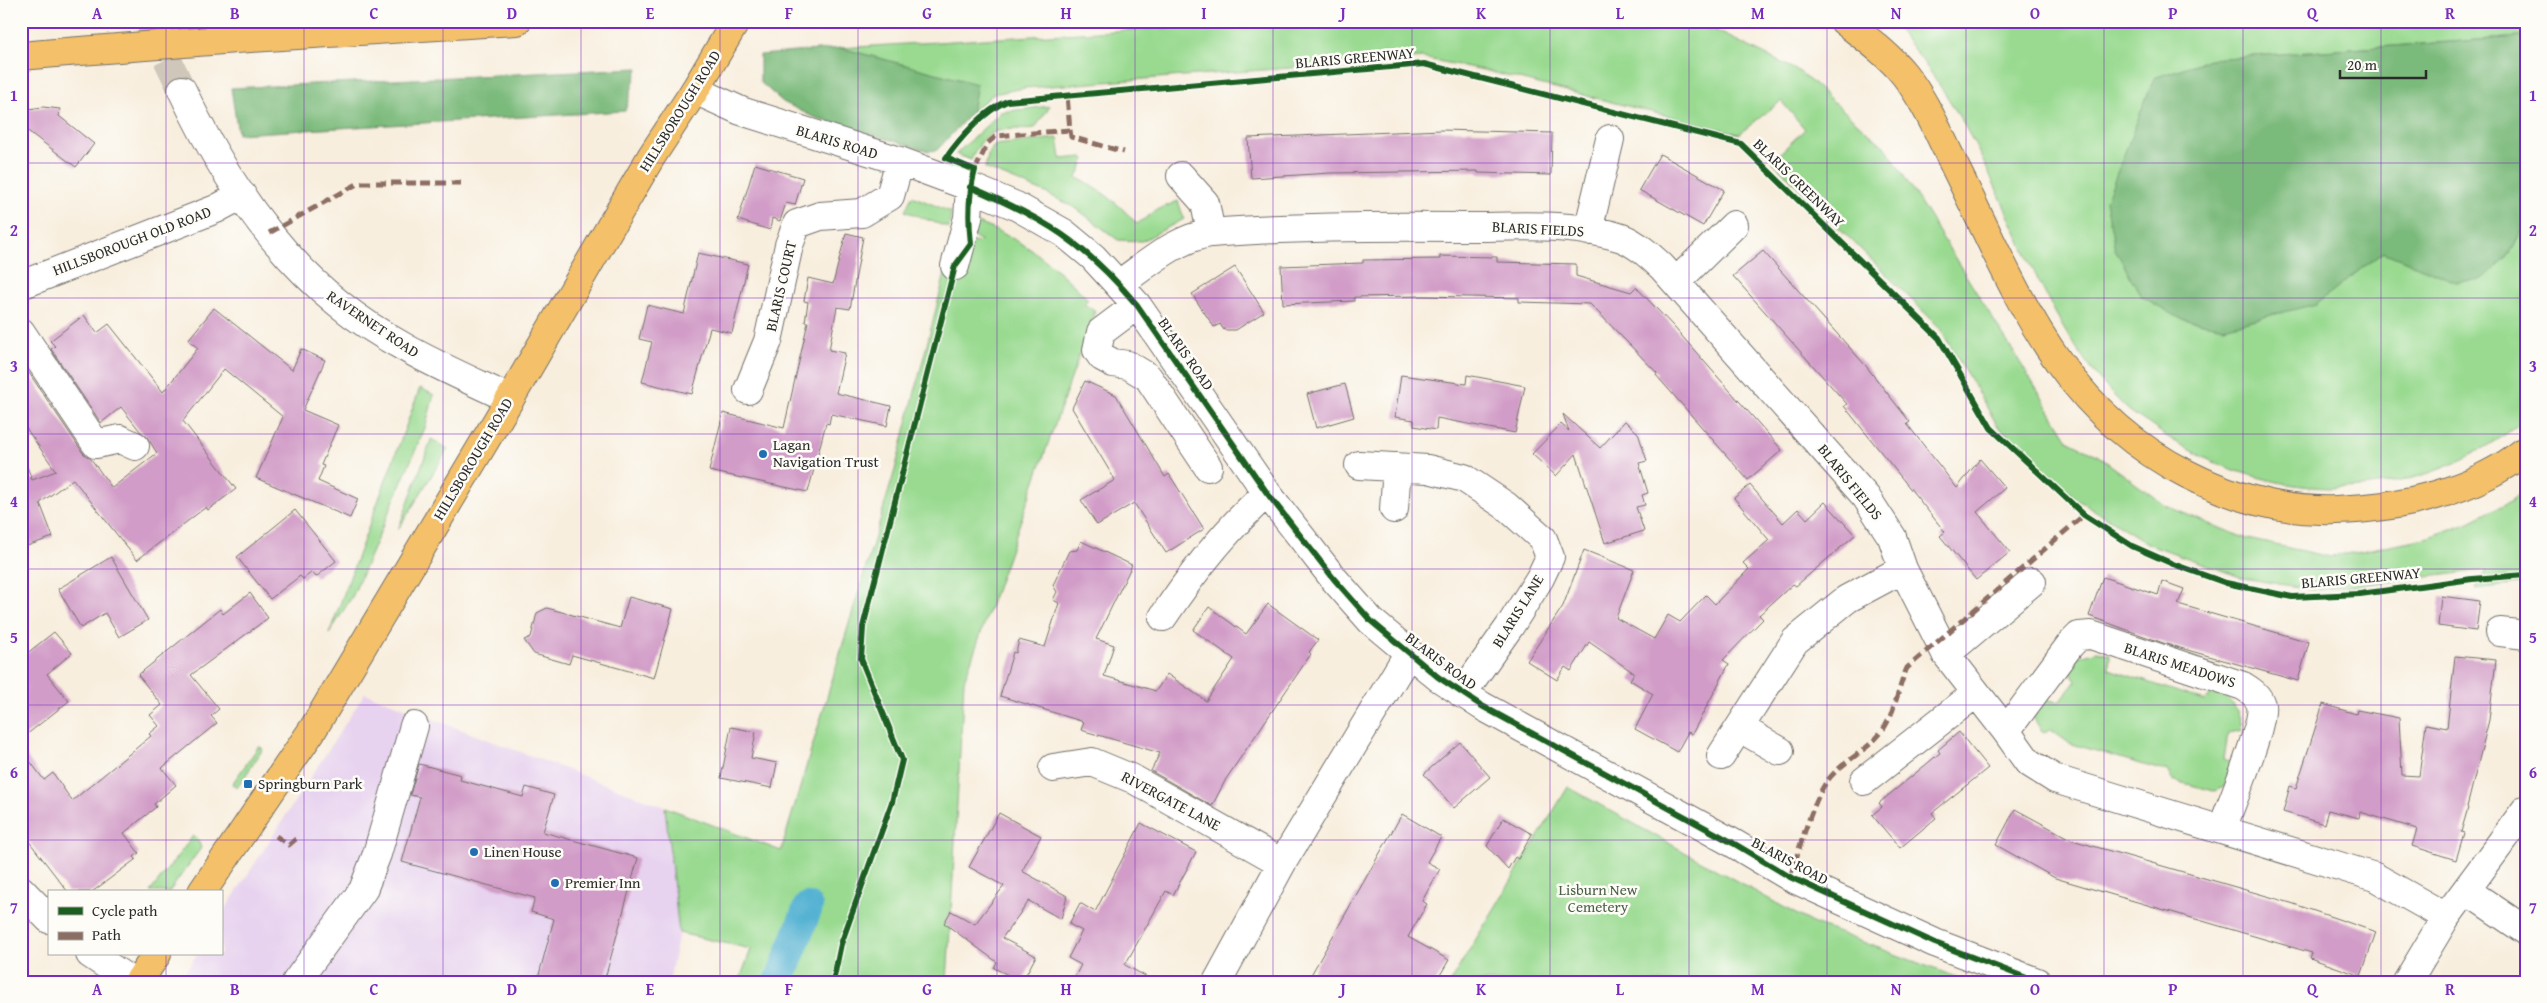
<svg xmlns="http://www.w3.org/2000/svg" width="2547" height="1003" viewBox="0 0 2547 1003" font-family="'Gentium Book Plus',serif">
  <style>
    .built { fill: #e7d2ef }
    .green { fill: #99da90; stroke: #62825e }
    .forest { fill: #7aba7a; stroke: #527252 }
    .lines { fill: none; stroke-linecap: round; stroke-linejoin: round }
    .canal { stroke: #55b2d3; stroke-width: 30 }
    .building { fill: #d19cc7 }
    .minor-tunnel { stroke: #cfc7ba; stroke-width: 28; stroke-dasharray: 28 14; stroke-linecap: butt }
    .minor-casing { stroke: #736f6a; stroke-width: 30 }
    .highway-casing { stroke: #736f6a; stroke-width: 30 }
    .minor { stroke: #fff; stroke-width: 28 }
    .highway { stroke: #f4c16b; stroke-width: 28 }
    .highway-bridge-casing { stroke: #736f6a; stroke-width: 30; stroke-linecap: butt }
    .highway-bridge { stroke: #f4c16b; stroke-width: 28 }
    .quiet { stroke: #8d6e63; stroke-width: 5; stroke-dasharray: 10 5; stroke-linecap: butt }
    .cycleway-casing { stroke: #fdfcf7; stroke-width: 9 }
    .cycleway { stroke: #1b5e20; stroke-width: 6 }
    .grid { fill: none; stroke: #7b2cbf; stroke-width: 1; stroke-opacity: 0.55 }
    .poi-dot { fill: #1f6fb2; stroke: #fdfcf7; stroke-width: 2 }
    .labels { text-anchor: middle; stroke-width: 5; stroke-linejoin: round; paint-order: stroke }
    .street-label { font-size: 15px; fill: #2b2b2b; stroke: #fdfcf7 }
    .poi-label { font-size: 15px; fill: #2b2b2b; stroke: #fdfcf7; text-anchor: start }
    .park-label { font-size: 15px; fill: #4c6049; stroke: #fdfcf7 }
    .neatline { fill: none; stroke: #7b2cbf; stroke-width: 2 }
    .grid-label { font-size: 16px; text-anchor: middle; font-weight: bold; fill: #7b2cbf }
  </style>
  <rect width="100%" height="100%" fill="#fdfcf7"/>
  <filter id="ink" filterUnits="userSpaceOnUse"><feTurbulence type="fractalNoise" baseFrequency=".02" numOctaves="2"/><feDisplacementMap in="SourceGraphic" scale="10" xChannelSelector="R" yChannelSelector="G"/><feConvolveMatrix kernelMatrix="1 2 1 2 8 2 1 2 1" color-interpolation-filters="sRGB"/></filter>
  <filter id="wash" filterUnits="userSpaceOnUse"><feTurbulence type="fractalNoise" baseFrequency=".0096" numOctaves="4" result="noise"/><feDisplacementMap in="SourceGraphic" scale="20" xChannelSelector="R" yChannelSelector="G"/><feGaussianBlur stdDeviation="1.12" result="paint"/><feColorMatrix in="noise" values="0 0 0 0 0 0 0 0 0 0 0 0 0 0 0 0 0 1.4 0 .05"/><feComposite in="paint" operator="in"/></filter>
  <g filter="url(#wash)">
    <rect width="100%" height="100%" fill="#f8eede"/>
    <path class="built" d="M365 693 665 807 679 933 669 982H179L197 954H221V916Z"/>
    <path class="green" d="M1273 21H1661L1713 29 1800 72 1887 149 2069 441 2097 455 2166 506 2247 539 2331 557 2430 537 2469 522 2511 501 2526 489V583L2475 589 2486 570 2315 590 2243 578 2149 544 2078 500 1999 428 1939 327 1772 161 1805 129 1781 101 1739 134 1479 69 1422 58 1024 88 993 94 971 113 976 84 841 48Z
      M1891 21H2526V43L2520 37 2210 59 2154 78 2356 272 2383 252 2507 257 2526 225V421C2499 438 2471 458 2440 469 2386 490 2321 494 2265 479 2220 468 2186 451 2149 424 2140 418 2131 413 2124 406 2050 334 2020 231 1974 143 1951 99 1923 59 1891 21Z
      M1050 106 1035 128C998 131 988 124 971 160L956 154 1001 112Z
      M1058 138 1061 159 1083 157 1085 159 1077 178C1102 190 1119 204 1137 224L1157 210 1178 201 1184 219 1142 241 1118 240 1077 209 1046 193 985 168 989 152 995 145Z
      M912 196 951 212 949 228 905 211Z
      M975 222C1026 240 1050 262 1088 299L1084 304 1095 311 964 681 947 982H739L751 949 679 933 665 807 781 851 895 470 952 246 982 241 973 236Z
      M420 388 434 395 425 428 353 595 329 634Z
      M431 439 448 449 398 530 431 440Z
      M2097 651 2110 654 2109 669 2205 701 2217 689C2232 701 2240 710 2242 730L2228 733 2224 759 2234 763 2224 787 2214 791 2172 780 2168 772 2069 743 2051 730 2042 732 2032 715 2043 699 2059 702 2076 681 2067 669 2077 657Z
      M259 746 263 749 237 788 232 784Z
      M1568 787 1812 923 1969 982H1450Z
      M193 836 198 840 201 848 169 892H150Z"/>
    <path class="forest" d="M2521 37 2526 43V225L2507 257 2483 279 2456 282 2383 252 2316 304 2224 327 2181 319 2141 296 2115 249 2106 201 2154 78 2210 59Z
      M841 48 977 84 972 112 937 150 928 151 813 117 783 102 760 82V55Z
      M638 68 625 111 238 134 231 88Z"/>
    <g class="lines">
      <path class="canal" d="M779 982 808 907"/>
    </g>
    <g id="blocks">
      <path class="building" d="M43 107 60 109 59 116 94 144 76 167 21 126V110Z
        M1442 130 1552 133 1551 175 1478 173V171L1330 173 1251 178 1248 138Z
        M1660 154 1724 190 1703 226 1639 190Z
        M755 164 803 178 795 205 786 203 780 221 772 218 770 230 738 220Z
        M846 233 863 237 850 309 837 307 829 350 845 353 836 393 891 406 887 426 831 414 829 424 826 423 808 492 709 471 723 413 784 428 808 322H805L808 302 804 301 808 278 833 284Z
        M1763 251 1866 366 1910 422 1907 424 1957 488 1980 459 2005 488 1977 512 2010 552 1976 580 1940 536 1945 532 1844 406 1847 404 1733 276Z
        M698 253 748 264 732 333 710 328 692 394 642 382 652 342 639 339 647 305 684 314Z
        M1440 256 1497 257V262L1576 264V276L1631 292 1636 287 1673 326 1782 450 1748 480 1656 375 1657 373 1590 304 1519 302V298L1423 296 1354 297V301L1283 304 1281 266 1363 263V260L1440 259Z
        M1235 267 1264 312 1236 330H1224L1220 324 1214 327 1192 294Z
        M214 308 292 370 301 349 325 360 303 410 338 425 321 465 324 466 318 481 358 499 350 518 256 478 283 417 224 369 183 421 236 489 208 510 206 507 137 560 73 479 40 503 53 537 21 548V458H24L32 480 56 471 21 421V369L25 367 83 453 91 459 112 488 157 453 147 437 140 431 121 407 101 423 51 349 55 346 50 341 84 315 97 333 109 324 163 392 198 348 188 340Z
        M1401 375 1466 384 1467 375 1525 386 1515 433 1437 418 1436 430 1414 426V420L1395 417Z
        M1085 381 1116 395 1165 477 1169 474 1204 529 1166 553 1134 503 1097 525 1081 500 1115 480 1072 408Z
        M1345 384 1354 417 1316 428 1307 394Z
        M1563 414 1600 448 1625 421 1638 433 1647 461 1639 463 1648 493 1642 495 1645 505 1636 507 1644 531 1605 543 1576 454 1556 476 1532 454 1561 424 1569 431Z
        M1750 485 1783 523 1798 509 1807 519 1825 502 1855 535 1796 586 1793 584 1759 615 1763 619 1723 660 1729 664 1692 734 1688 732 1677 752 1635 729 1653 694 1630 680 1634 673 1589 642 1571 671 1565 667 1557 680 1527 661 1563 606 1584 550 1634 570 1616 618 1654 639 1668 615 1680 622 1706 595 1715 604 1749 569 1743 563 1769 540 1734 498Z
        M295 510 336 561 316 577 312 572 303 579 300 576 270 599 237 557Z
        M1081 541 1132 565 1096 639 1114 645 1104 676 1156 691 1167 674 1206 701 1234 659 1193 630 1209 607 1246 634 1268 604 1318 640 1309 652 1311 654 1226 779 1212 806 1151 771 1160 753 1081 730 1084 722 1000 696 1013 652 1016 653 1019 640 1045 647 1059 603 1053 600 1057 592 1053 585 1069 551 1077 550Z
        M111 557 148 620 119 637 105 613 81 628 58 589Z
        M2103 577 2158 595 2162 581 2184 589 2178 604 2309 642 2298 681 2166 644 2089 616Z
        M250 593 268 618 191 675 219 709 211 716 217 723 162 768 176 785 154 804 156 807 124 833 139 853 134 857 136 859 92 892H68L21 831V749L44 780 53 773 72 801 151 736 149 734 159 726 150 715 162 705 138 675 220 609 223 614Z
        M2441 596 2480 601 2476 631 2438 626Z
        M629 597 673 609 654 678 572 655 569 664 534 654 524 640 531 637 537 613 547 608 620 628Z
        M54 632 72 653 47 674 69 701 21 739V658Z
        M2455 656 2496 660 2489 720 2467 807 2468 808 2461 832 2464 833 2456 860 2412 846 2417 829 2360 812 2359 818 2328 810 2324 824 2283 812 2290 786 2296 788 2323 704 2356 714 2357 710 2399 718 2402 775 2419 776 2426 724 2447 728Z
        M731 727 756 732 751 758 777 763 772 788 721 778Z
        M1959 732 1988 768 1932 813 1936 818 1900 848 1872 815 1882 807 1879 803 1940 753 1938 750Z
        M1460 742 1490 777 1454 808 1424 774Z
        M419 764 461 775 460 780 523 797 526 787 554 795 543 832 638 858 604 982H537L554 919 531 912 535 898 402 862 420 797 410 795Z
        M2015 809 2072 840 2291 903 2376 932 2361 976 2310 958 2312 953 2055 878 1996 845Z
        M999 813 1041 836 1022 871 1067 896 1061 919 1029 901 1002 938 1036 956 1022 982 994 968 997 962 944 923 951 911 975 924 1004 886 969 867Z
        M1402 814 1441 837 1427 862 1440 869 1422 901 1427 904 1408 937 1449 960 1436 982H1307Z
        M1503 818 1532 834 1518 859 1515 857 1508 869 1487 846Z
        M1141 823 1196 852 1173 895 1166 891 1125 965 1156 982H1072L1081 965 1068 958 1082 931 1069 924 1080 903 1095 912Z"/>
    </g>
  </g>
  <g filter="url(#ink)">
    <use href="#blocks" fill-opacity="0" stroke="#736f6a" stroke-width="1"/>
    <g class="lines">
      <path class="minor-tunnel" d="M149 21 182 90"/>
      <g class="minor-casing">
        <path id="minor" d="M182 90C219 169 270 248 338 303 389 345 451 371 510 399
          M695 90 741 111 900 161 970 187 1016 206 1064 233 1093 257 1137 305 1267 493 1334 579 1371 621 1438 677 1482 706 1733 843 1790 877 1935 943 2037 982
          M1181 176 1205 203 1211 233
          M1588 231 1610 139
          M955 266 968 218 970 187
          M1676 282 1734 225
          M1119 284C1148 264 1176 238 1211 233 1296 226 1382 226 1466 227 1517 227 1573 222 1622 238 1637 244 1650 256 1662 267L1866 497 1892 537 1903 569 1946 654 2006 731
          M21 285 216 209 242 195
          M1137 305 1101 332 1097 350 1102 357 1113 363 1128 365 1148 377 1208 467
          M21 332 96 444 120 439 135 446
          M748 390 768 341 789 245 797 224 820 216 862 213 890 196 900 161
          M1359 465 1428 469 1464 478 1506 506 1543 539 1550 557 1540 578 1510 626 1462 694
          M1394 509 1397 467
          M1163 617C1193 572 1226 529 1267 493
          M2500 632 2526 635
          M1946 654 2032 582
          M1740 728 1780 751
          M1721 756 1795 641 1847 599 1903 569
          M1053 768 1092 762 1133 779 1282 863
          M1864 781 1975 694
          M2222 829C2230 807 2265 723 2261 705 2258 695 2251 691 2243 686L2091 635 2079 636 2070 645 2006 731 2028 762 2055 779 2375 877 2446 917
          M21 890 49 919
          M2467 891 2526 931
          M90 954 132 982
          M296 982 363 890 377 854 414 726
          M1217 982 1282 863 1408 654
          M2407 982 2446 917 2526 809"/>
      </g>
      <g class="highway-casing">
        <path id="highway" d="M1844 21C1864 37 1888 54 1904 74 1926 102 1941 138 1956 169 2016 290 2058 409 2187 474 2232 497 2284 512 2336 510 2401 508 2474 492 2526 450
          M236 39 517 21
          M21 56 67 52
          M202 892 313 729 510 399 651 157 695 90 736 21
          M138 982 157 954"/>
      </g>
      <use href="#minor" class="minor"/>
      <use href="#highway" class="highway"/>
      <g class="highway-bridge-casing">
        <path id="highway-bridge" d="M67 52 236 39"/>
      </g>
      <use href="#highway-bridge" class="highway-bridge"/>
      <path class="quiet" d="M1070 130 1071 137 1124 152
        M975 170 988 143 996 136 1070 130 1067 95
        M269 233 359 183H461
        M276 836 289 845 298 837
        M1790 877C1799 851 1811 806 1825 784 1839 763 1864 753 1879 735 1895 716 1897 690 1907 668L2084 515"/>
      <g class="cycleway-casing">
        <path id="cycleway" d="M970 187C1044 218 1085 243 1137 305L1267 493 1334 579 1371 621 1438 677 1482 706 1733 843 1790 877 1935 943 2037 982
          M833 982 841 944 892 802 902 760 861 659 863 627 955 266 971 244C968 218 968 195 975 170L946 158C961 137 984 111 1007 101L1424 64 1741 144 1939 338 1991 428 2084 515 2132 546 2173 564 2226 583 2292 597 2360 594 2472 579 2526 575"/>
      </g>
      <use href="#cycleway" class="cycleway"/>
    </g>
  </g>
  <path class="grid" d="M166 21V892M304 21V982M443 21V982M581 21V982M720 21V982M858 21V982M997 21V982M1135 21V982M1273 21V982M1412 21V982M1550 21V982M1689 21V982M1827 21V982M1966 21V982M2104 21V982M2243 21V982M2381 21V982M21 163H2526M21 298H2526M21 434H2526M21 569H2526M21 705H2526M21 840H2526M166 954V982"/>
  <g class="poi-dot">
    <circle cx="763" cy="454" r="5"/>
    <rect x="243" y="779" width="10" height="10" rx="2.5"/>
    <circle cx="474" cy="852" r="5"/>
    <circle cx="555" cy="883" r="5"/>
  </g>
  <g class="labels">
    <g class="street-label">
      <text transform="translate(1355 58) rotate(-5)" y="5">BLARIS GREENWAY</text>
      <text transform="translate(680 111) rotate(-58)" y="5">HILLSBOROUGH ROAD</text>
      <text transform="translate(837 142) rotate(17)" y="5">BLARIS ROAD</text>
      <text transform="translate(1799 183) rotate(44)" y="5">BLARIS GREENWAY</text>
      <text transform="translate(1538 229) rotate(3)" y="5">BLARIS FIELDS</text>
      <text transform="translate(132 241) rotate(-21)" y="5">HILLSBOROUGH OLD ROAD</text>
      <text transform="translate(781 286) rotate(-77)" y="5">BLARIS COURT</text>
      <text transform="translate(373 324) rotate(34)" y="5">RAVERNET ROAD</text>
      <text transform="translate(1186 354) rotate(55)" y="5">BLARIS ROAD</text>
      <text transform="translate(473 459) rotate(-59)" y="5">HILLSBOROUGH ROAD</text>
      <text transform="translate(1850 482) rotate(51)" y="5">BLARIS FIELDS</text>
      <text transform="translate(2361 578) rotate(-5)" y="5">BLARIS GREENWAY</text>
      <text transform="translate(1518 611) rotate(-58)" y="5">BLARIS LANE</text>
      <text transform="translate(1441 661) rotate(37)" y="5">BLARIS ROAD</text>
      <text transform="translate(2180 665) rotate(18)" y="5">BLARIS MEADOWS</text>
      <text transform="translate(1171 801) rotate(28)" y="5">RIVERGATE LANE</text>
      <text transform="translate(1790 861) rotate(28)" y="5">BLARIS ROAD</text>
    </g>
    <g class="poi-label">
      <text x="773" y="450">Lagan<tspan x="773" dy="17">Navigation Trust</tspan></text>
      <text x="258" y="789">Springburn Park</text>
      <text x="484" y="857">Linen House</text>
      <text x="565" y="888">Premier Inn</text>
    </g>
    <g class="park-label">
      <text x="1598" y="895">Lisburn New<tspan x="1598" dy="17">Cemetery</tspan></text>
    </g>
  </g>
  <rect width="2547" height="1003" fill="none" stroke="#fdfcf7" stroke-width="55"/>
  <rect x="48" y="890" width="175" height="65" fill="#fdfcf7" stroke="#a9a8a5"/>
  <rect x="58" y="907" width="25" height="8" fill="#1b5e20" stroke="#a9a8a5"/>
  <text x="92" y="916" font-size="15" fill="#2b2b2b">Cycle path</text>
  <rect x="58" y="932" width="25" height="8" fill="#8d6e63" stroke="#a9a8a5"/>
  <text x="92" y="940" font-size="15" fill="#2b2b2b">Path</text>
  <path d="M2340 70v8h86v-8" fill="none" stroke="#2b2b2b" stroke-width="2.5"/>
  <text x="2347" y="70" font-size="15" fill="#2b2b2b" stroke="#fdfcf7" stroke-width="4" paint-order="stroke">20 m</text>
  <rect x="28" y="28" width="2492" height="948" class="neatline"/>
  <g class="grid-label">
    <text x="97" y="19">A</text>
    <text x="235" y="19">B</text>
    <text x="374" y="19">C</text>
    <text x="512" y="19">D</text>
    <text x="650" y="19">E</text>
    <text x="789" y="19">F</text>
    <text x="927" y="19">G</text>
    <text x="1066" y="19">H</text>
    <text x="1204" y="19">I</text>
    <text x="1343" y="19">J</text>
    <text x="1481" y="19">K</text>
    <text x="1620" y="19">L</text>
    <text x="1758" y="19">M</text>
    <text x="1896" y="19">N</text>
    <text x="2035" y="19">O</text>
    <text x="2173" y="19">P</text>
    <text x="2312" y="19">Q</text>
    <text x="2450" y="19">R</text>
    <text x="14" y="101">1</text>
    <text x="2533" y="101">1</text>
    <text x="14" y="236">2</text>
    <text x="2533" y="236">2</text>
    <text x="14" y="372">3</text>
    <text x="2533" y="372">3</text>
    <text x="14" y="507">4</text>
    <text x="2533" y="507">4</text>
    <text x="14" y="643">5</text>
    <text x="2533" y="643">5</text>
    <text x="14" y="778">6</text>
    <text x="2533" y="778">6</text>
    <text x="14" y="913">7</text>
    <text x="2533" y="913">7</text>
    <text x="97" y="995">A</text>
    <text x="235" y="995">B</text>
    <text x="374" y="995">C</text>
    <text x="512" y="995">D</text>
    <text x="650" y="995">E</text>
    <text x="789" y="995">F</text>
    <text x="927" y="995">G</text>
    <text x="1066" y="995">H</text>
    <text x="1204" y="995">I</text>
    <text x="1343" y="995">J</text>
    <text x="1481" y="995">K</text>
    <text x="1620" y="995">L</text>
    <text x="1758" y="995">M</text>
    <text x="1896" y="995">N</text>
    <text x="2035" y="995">O</text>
    <text x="2173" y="995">P</text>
    <text x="2312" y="995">Q</text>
    <text x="2450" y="995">R</text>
  </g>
</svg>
